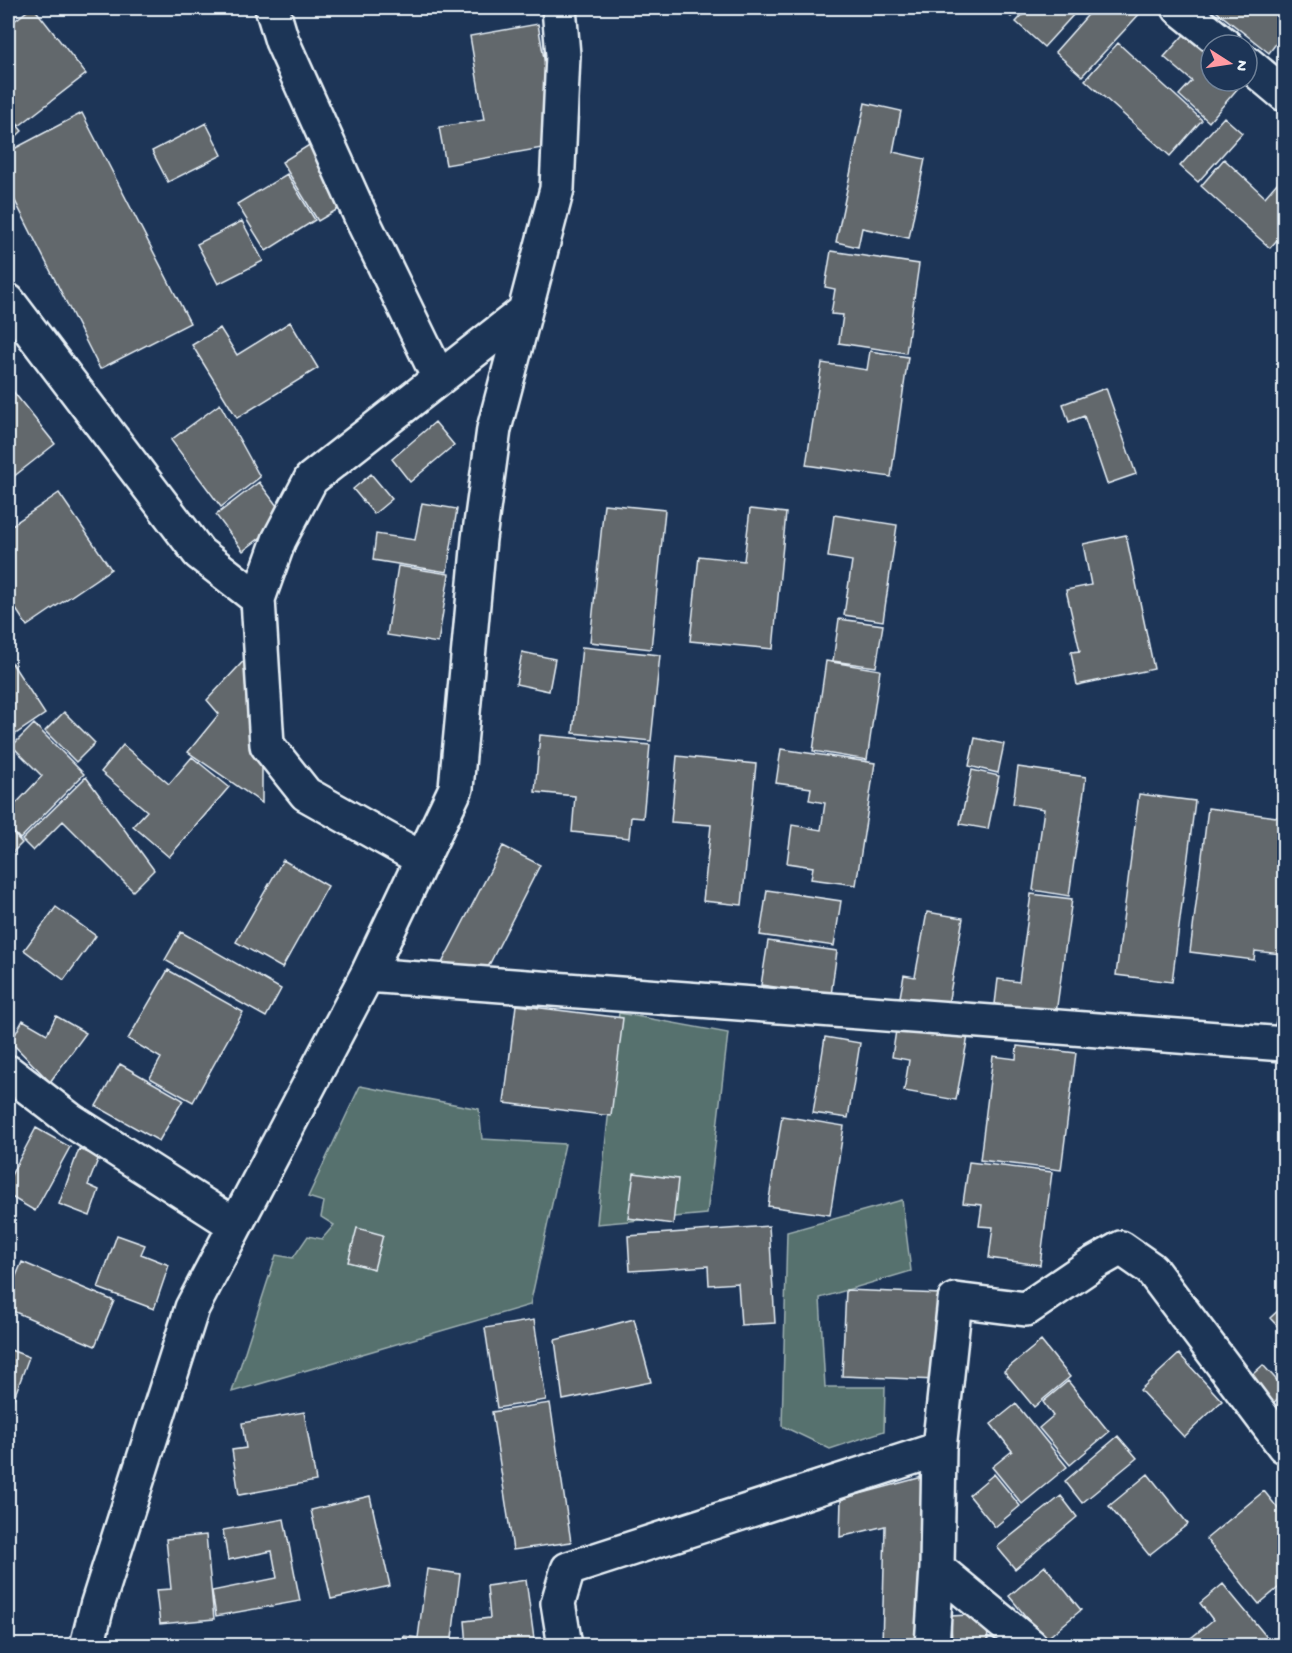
<svg xmlns="http://www.w3.org/2000/svg" width="1292" height="1653" viewBox="0 0 1292 1653" font-family="'Gochi Hand',sans-serif">
  <style>
    .green { fill: #56716e; stroke: #9fb1b3; stroke-width: 1.5 }
    .building { fill: #62676c; stroke: #e8f1f8; stroke-width: 1.5 }
    .lines { fill: none; stroke-linecap: round; stroke-linejoin: round }
    .minor-casing { stroke: #e8f1f8; stroke-width: 38 }
    .minor { stroke: #1d3557; stroke-width: 33 }
  </style>
  <rect width="100%" height="100%" fill="#1d3557"/>
  <filter id="ink" filterUnits="userSpaceOnUse"><feTurbulence type="fractalNoise" baseFrequency=".0167" numOctaves="2"/><feDisplacementMap in="SourceGraphic" scale="12" xChannelSelector="R" yChannelSelector="G"/><feConvolveMatrix kernelMatrix="1 2 1 2 8 2 1 2 1" color-interpolation-filters="sRGB"/></filter>
  <g filter="url(#ink)">
    <path class="green" d="M619 1013 728 1033 707 1214 597 1224Z
      M360 1086 479 1109 482 1139 565 1144 530 1305 232 1392 276 1255 293 1258 308 1236 322 1239 334 1225 321 1217 324 1202 308 1197Z
      M902 1200 911 1271 820 1298 825 1387H885L884 1431 830 1449 782 1426 787 1232Z"/>
    <path class="building" d="M31 8H34L86 74 19 126 8 111V26Z
      M1001 8H1020L1011 17Z
      M1029 8H1070L1075 13 1044 47 1016 22Z
      M1094 8H1145L1082 76 1055 52Z
      M1218 8H1274L1284 16V33L1269 53 1216 11Z
      M538 24 559 145 446 165 439 127 484 120 470 36Z
      M1189 29 1211 49V81H1244L1209 122 1179 95 1192 81 1164 57Z
      M1118 43 1202 120 1170 156 1085 80Z
      M865 103 901 111 893 152 925 159 909 238 862 228 858 247 836 242Z
      M82 113 190 323 100 369 8 187V152Z
      M8 114 22 131 8 144Z
      M1224 117 1242 133 1198 182 1180 166Z
      M206 123 222 155 168 182 152 151Z
      M314 142 350 202 318 221 282 162Z
      M1224 159 1265 197 1284 175V232L1270 248 1201 186Z
      M287 174 315 220 266 251 237 204Z
      M242 221 263 261 218 284 197 244Z
      M831 251 919 264 906 353 839 343 843 315 831 314 835 289 825 287Z
      M290 322 318 368 237 418 192 345 220 328 237 355Z
      M870 351 908 357 891 477 806 465 822 363 867 370Z
      M8 385 55 444 8 481Z
      M1106 388 1136 474 1107 484 1084 416 1069 422 1063 404Z
      M220 404 260 477 221 507 171 440Z
      M435 422 454 445 410 482 392 459Z
      M371 474 392 499 374 514 353 489Z
      M259 482 286 518 243 551 216 515Z
      M59 493 111 569 27 626 8 597V528Z
      M422 503 457 509 447 572 373 560 376 534 415 540Z
      M604 504 665 510 651 649 590 642Z
      M750 509 786 513 773 649 690 641 699 556 744 561Z
      M834 515 897 525 883 621 844 615 852 561 828 557Z
      M1126 535 1154 669 1077 685 1071 652 1080 651 1066 590 1091 585 1083 544Z
      M398 566 449 574 438 643 387 635Z
      M839 619 883 625 876 667 833 661Z
      M582 647 660 655 651 741 573 733Z
      M253 651 262 721V803L188 752 219 714 207 700Z
      M522 652 555 659 549 691 516 684Z
      M8 657 45 714 8 739Z
      M826 661 880 670 867 760 813 751Z
      M64 712 95 743 76 762 45 731Z
      M34 724 84 774 20 839 8 826V812L42 776 12 746Z
      M540 735 650 745 643 818 631 817 629 838 572 832 575 796 535 792Z
      M975 738 1004 744 998 773 969 766Z
      M123 745 169 784 192 757 229 787 169 857 133 826 147 811 101 772Z
      M781 749 875 763 856 885 811 879 813 867 787 863 792 825 821 830 825 803 809 800 811 788 776 783Z
      M677 756 756 764 742 905 703 901 711 825 671 822Z
      M1018 767 1086 777 1069 896 1033 890 1044 809 1013 804Z
      M972 770 999 776 988 829 960 824Z
      M86 777 154 870 133 891 63 821 33 851 22 840Z
      M1139 794 1195 801 1172 982 1116 975Z
      M1208 808 1284 818V922L1281 954 1255 951 1254 960 1190 952Z
      M8 828 22 843 8 857Z
      M503 846 540 865 485 973 440 967Z
      M283 860 328 886 282 968 236 942Z
      M767 890 841 901 834 946 760 935Z
      M1031 894 1072 899 1056 1013 995 1004 998 979 1019 982Z
      M56 907 96 936 64 980 24 950Z
      M927 912 963 918 948 1005 900 997 904 975 915 977Z
      M181 932 281 989 266 1017 165 960Z
      M768 941 837 951 831 995 761 985Z
      M168 970 243 1012 193 1102 150 1078 161 1058 128 1039Z
      M1284 985V1031L1274 1029Z
      M516 1005 623 1018 611 1116 504 1103Z
      M56 1016 86 1033 50 1082 11 1042 23 1020 47 1034Z
      M897 1024 968 1036 956 1100 904 1091 909 1060 892 1057Z
      M825 1037 860 1043 848 1118 813 1113Z
      M1017 1046 1076 1053 1061 1170 980 1160 993 1056 1016 1059Z
      M120 1064 183 1100 159 1141 96 1106Z
      M782 1116 844 1126 830 1215 768 1206Z
      M36 1128 70 1147 35 1211 8 1195V1181Z
      M79 1149 99 1157 88 1185 99 1190 90 1216 59 1204Z
      M969 1162 1052 1172 1040 1265 989 1258 993 1227 979 1226 982 1205 963 1203Z
      M634 1173 678 1179 673 1224 628 1218Z
      M769 1226 775 1323 741 1325 738 1283 709 1285 708 1266 630 1271 628 1236Z
      M357 1228 383 1235 374 1269 348 1262Z
      M117 1235 145 1245 141 1254 169 1265 154 1309 98 1288Z
      M22 1262 114 1301 95 1346 8 1309V1295Z
      M846 1290 941 1294 937 1380 842 1376Z
      M1284 1305V1333L1270 1318Z
      M634 1319 651 1382 563 1400 555 1340Z
      M534 1320 546 1400 497 1408 485 1328Z
      M1041 1341 1070 1377 1034 1407 1004 1371Z
      M8 1349 29 1357 8 1414Z
      M1179 1354 1222 1401 1184 1437 1140 1390Z
      M1263 1365 1284 1388V1393L1269 1407 1245 1381Z
      M1068 1381 1109 1432 1070 1465 1039 1428 1053 1416 1043 1402Z
      M550 1403 571 1542 513 1550 492 1412Z
      M1016 1404 1067 1467 1022 1504 992 1467 1012 1451 991 1424Z
      M304 1412 316 1481 239 1495 232 1450 246 1448 242 1423Z
      M1118 1436 1137 1458 1082 1503 1065 1481Z
      M994 1474 1020 1506 995 1527 969 1495Z
      M1148 1474 1188 1524 1149 1555 1109 1506Z
      M926 1476 923 1646H882L885 1526 840 1537 841 1499Z
      M1264 1491 1284 1516V1583L1259 1604 1206 1539Z
      M370 1496 390 1586 331 1599 311 1510Z
      M1061 1496 1077 1517 1015 1569 997 1547Z
      M284 1519 300 1601 216 1616 212 1591 277 1578 272 1551 228 1560 223 1530Z
      M206 1535 214 1619 160 1624 156 1590 171 1589 166 1539Z
      M1045 1566 1081 1610 1045 1640 1009 1596Z
      M427 1569 460 1574 451 1646H403L404 1636 418 1638Z
      M526 1580 535 1646H467L465 1621 490 1618 487 1586Z
      M1223 1584 1270 1641 1264 1646H1181L1213 1620 1200 1603Z
      M987 1614 988 1646H952L951 1616Z"/>
    <g class="lines">
      <g class="minor-casing">
        <path id="minor" d="M272 8 282 41 362 219 439 378
          M1179 8 1225 45
          M1247 63 1284 94
          M8 301 199 553 258 599
          M422 859 306 794 267 745 258 599 279 540 311 479 525 311
          M367 975 1284 1044
          M8 1072 72 1121 235 1225
          M937 1568 1031 1646
          M87 1646 97 1606 192 1308 367 975 456 788 479 539 494 429 557 189 563 55 559 8
          M565 1646 558 1603 568 1569 939 1449
          M932 1646 937 1568 939 1449 955 1300 1026 1309 1091 1265 1121 1248 1151 1269 1284 1446"/>
      </g>
      <use href="#minor" class="minor"/>
    </g>
  </g>
  <rect width="1292" height="1653" fill="none" stroke="#1d3557" stroke-width="30"/>
  <rect x="15" y="15" width="1262" height="1623" fill="none" stroke="#e8f1f8" stroke-width="2" filter="url(#ink)"/>
  <g transform="translate(1229 63) rotate(102)"><circle r="28" fill="#1d3557" stroke="#6e8097" stroke-width="1.5"/>
  <path d="M0-4.5L10 22L0 15L-10 22Z" fill="#ff9aa2"/>
  <text y="-9" font-size="16" font-weight="bold" text-anchor="middle" fill="#e8f1f8">N</text>
  </g>
</svg>
